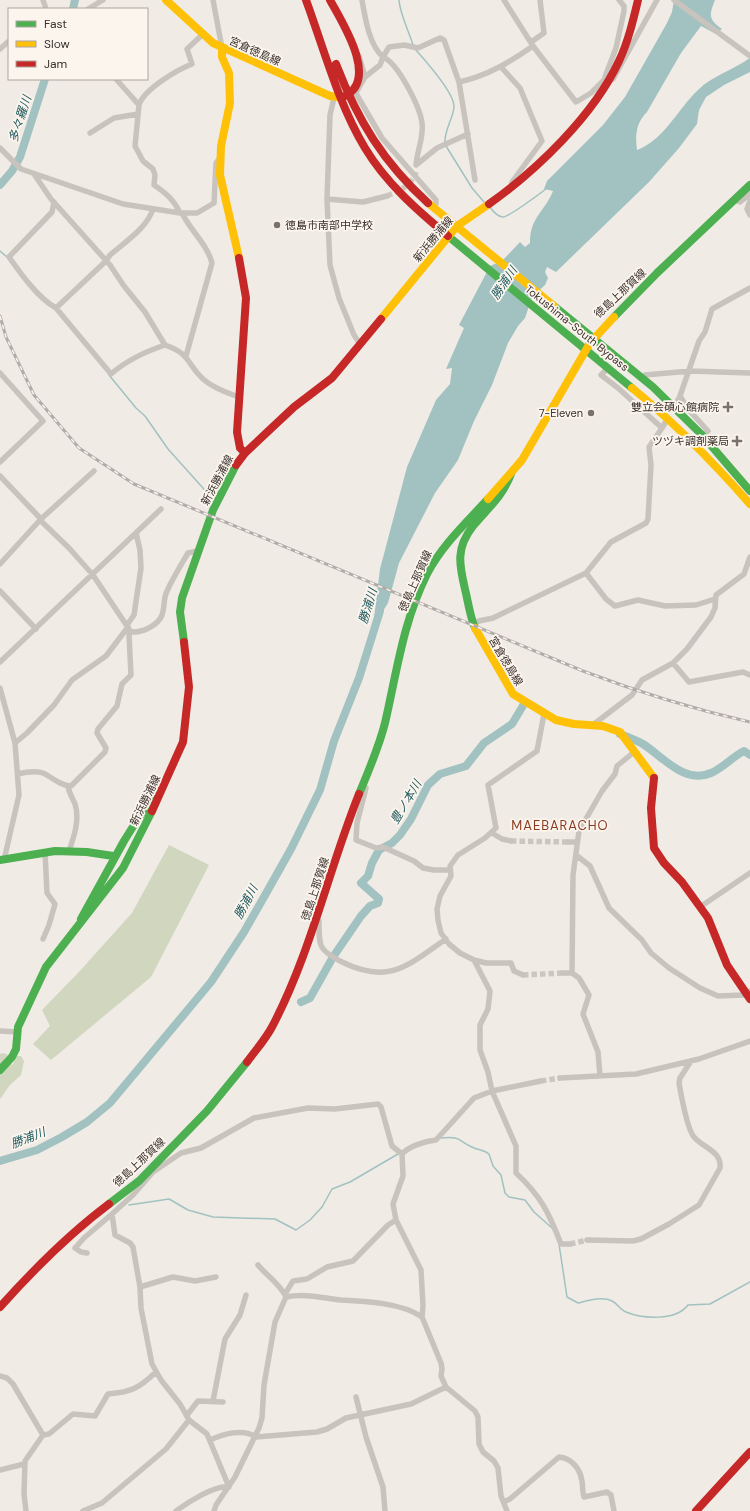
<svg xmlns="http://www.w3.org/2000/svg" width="750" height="1511" viewBox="0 0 750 1511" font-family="'DM Sans','Noto Sans JP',sans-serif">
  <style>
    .green { fill: #d1d6bf }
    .water { fill: #a1c2c1 }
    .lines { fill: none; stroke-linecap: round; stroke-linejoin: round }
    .stream { stroke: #a1c2c1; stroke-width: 1.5 }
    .river { stroke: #a1c2c1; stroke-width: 8 }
    .street-tunnel { stroke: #ccc6c0; stroke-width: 5.5; stroke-dasharray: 5.5 3; stroke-linecap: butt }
    .street { stroke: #c9c3be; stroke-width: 5.5 }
    .fast { stroke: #4caf50; stroke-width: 8 }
    .slow { stroke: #ffc107; stroke-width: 8 }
    .jam { stroke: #c62828; stroke-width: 8 }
    .rail-casing { stroke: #b1aca8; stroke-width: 3 }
    .rail { stroke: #fbf5ee; stroke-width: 1.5; stroke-dasharray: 4.5; stroke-linecap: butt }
    .poi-dot { fill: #7a716c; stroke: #fbf5ee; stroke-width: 1.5 }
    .labels { text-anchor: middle; stroke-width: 3.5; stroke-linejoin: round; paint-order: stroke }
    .street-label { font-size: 11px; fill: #3b302b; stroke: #fbf5ee }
    .poi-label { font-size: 11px; fill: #3b302b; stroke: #fbf5ee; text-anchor: end }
    .water-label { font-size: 12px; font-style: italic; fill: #1f5a5e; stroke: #fbf5ee }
    .quarter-label { font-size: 13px; letter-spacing: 1px; fill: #8c3b22; stroke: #fbf5ee }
  </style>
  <rect width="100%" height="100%" fill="#f0ebe5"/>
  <path class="green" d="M169 845 209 865 151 977 51 1060 33 1044 50 1026 42 1010 78 973 132 913Z
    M3 1053 8 1055 3 1061 7 1066 13 1064 17 1056H21L24 1061 21 1075 10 1085 0 1099V1054Z"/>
  <path class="water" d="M674 0H715C709 15 708 19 722 29L716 34 701 26 681 53 647 112C636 123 635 135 637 150 664 140 677 110 698 90 712 76 733 70 750 58V72L724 85 706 97 699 110 697 124 679 148 649 182 556 272 547 267 545 272 548 278 545 285 532 297 525 318 518 326 508 343 492 385 474 421 458 460 435 493 399 563 388 603 373 627 380 569 407 467 436 400 450 384 452 368 446 369 464 328 459 325 490 266 502 261 520 242 525 247 530 243C530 217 544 213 553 191L544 189 547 181 603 125 625 97 667 23 672 12Z"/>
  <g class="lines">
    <path class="stream" d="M399 0C400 15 409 31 413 45
      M415 49C424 59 455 94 454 107 453 119 444 130 445 143
      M446 146 472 188 484 202
      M489 206C492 210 497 217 503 217 507 218 541 193 547 188
      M0 251 7 257
      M109 375 136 408 145 416 168 449 211 497 205 504
      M440 1138C464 1136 456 1141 474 1148 479 1150 484 1150 489 1154L493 1166 501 1175 505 1193 509 1197 525 1200 534 1212 552 1228
      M129 1205 169 1199 188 1210 213 1217 275 1219 296 1230 310 1220 322 1207 332 1189 350 1182 398 1154
      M559 1244 567 1297 578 1303C587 1301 602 1296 612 1301 617 1303 620 1310 626 1312 643 1319 676 1321 688 1305L710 1304 750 1282"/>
    <path class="river" d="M73 9 75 0
      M0 185 12 171 20 157 45 79
      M620 734C628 737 636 740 643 744 662 756 685 785 711 773 723 768 732 757 744 751L750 755
      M301 1002 310 998 333 957 361 916 370 906 378 903 379 899 361 883 368 876 372 863 379 850 392 843 400 835 411 819 428 785 440 774 466 766 484 743 512 724 524 704
      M0 1161 37 1150 62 1137 87 1122 110 1103 211 982 244 932 264 897 291 849 320 790 334 741 359 678 380 611"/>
    <path class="street-tunnel" d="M387 196C400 190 411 186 416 172
      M511 841 568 842
      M523 975 563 973
      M541 1081 560 1078
      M570 1244 587 1240"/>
    <path class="street" d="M43 0 46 9
      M213 0 222 48
      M362 0C365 17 369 45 383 57L389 47 404 45 418 48 440 38 444 40 459 82 475 180
      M504 0 533 46 576 102 591 93 605 79
      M619 0 624 6V11L616 48 605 77 608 81 613 79 657 0
      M674 0 750 56
      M88 9 103 0
      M531 42 544 33 540 0
      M0 49 9 41
      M501 67 520 88 542 141 512 182 511 187
      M365 77 380 65 383 57C398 63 420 107 422 123 424 137 417 151 416 165L437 148 468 134
      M116 79 139 105
      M459 82C487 76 510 62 533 46
      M354 90 382 138 436 200V204L433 207
      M357 91 365 77 359 56
      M334 98 330 115 327 199 330 265 339 298 354 335 360 344
      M90 133 114 118 138 114
      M0 148 21 169 123 204 180 213H197L214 203 216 163 220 158
      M34 174 51 199 110 265 124 286 145 312 165 345C191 354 186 363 203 379 213 388 227 393 239 397
      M327 199 363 202 387 196
      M735 200 740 202 750 194
      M750 201 747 209 750 215
      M54 202 52 212 9 257C21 274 38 298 56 308L111 374C127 360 144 352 165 345
      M180 213C174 200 166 193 154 185L155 175 153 169 143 161 135 146 139 105C144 89 177 70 192 64L187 49 203 34
      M182 213C190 230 207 244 212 263L186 356
      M56 308 106 261 110 255C125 242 147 228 153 209
      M608 368 601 375 618 388 662 428 665 423
      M0 373 43 421 0 462
      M645 375 690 371 750 373
      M680 396 699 341 705 332 712 309 750 288
      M677 402 680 396 688 409 708 431 702 435
      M0 476 41 519
      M40 520 69 548 93 575 131 632C141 633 158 626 162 615 165 607 163 599 167 591 173 578 181 565 188 553L197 551
      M0 564 41 519 94 471
      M586 573 606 599 615 606 638 600 665 606 696 605 715 599
      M0 591 36 629
      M473 624 479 621 493 618 586 573 611 542 646 523 648 519 651 465 649 447 662 428
      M127 625 134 615 141 568 140 550 136 533
      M0 662 161 509
      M673 663 689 682 743 672 750 675
      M0 688 15 743 19 795 4 860
      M544 714 537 751 488 785 496 828 485 838 458 855 450 866 451 876 440 896 437 909 438 920 441 933 449 944 460 953 474 960 490 991 488 1009 480 1025V1050L488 1072 492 1091 516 1146V1173C541 1196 549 1213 561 1244H570
      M594 724 632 695 642 680 673 663 687 649 711 617 715 608 716 595 744 574 750 557
      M15 743 27 733 54 705 72 680 106 656 128 627
      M18 774C26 772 35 770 43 773 52 777 60 786 71 786L105 752 106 748 97 733 98 729 117 706 122 684 131 675 129 635 131 632
      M68 786C69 793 72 797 75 804 80 819 74 837 69 851
      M366 788 357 823 356 840 376 848 383 847 414 861 423 868 434 870H449
      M492 833 502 839 511 841
      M568 842H577
      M576 855 590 866 609 908 642 940 651 953 669 968 700 988 718 996 743 995 750 991
      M700 907 750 873
      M319 921C319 946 318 950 342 962 389 985 407 966 446 939
      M43 939 49 925 55 904 47 893 45 852
      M474 960 486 963H511L514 971 523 975
      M563 973H572
      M0 1031 17 1032
      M600 1076 598 1052 583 1014 589 995 579 978 572 973 573 875 579 831 602 791 615 774 617 766 634 752
      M560 1078 636 1074 699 1059 750 1041
      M587 1240 633 1241 641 1239 669 1224 699 1205 720 1168C722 1151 703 1148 694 1137 687 1129 681 1094 679 1083L680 1078 691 1061
      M87 1253 81 1252 75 1248 84 1238 112 1214
      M140 1287 173 1277 195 1281 216 1277
      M285 1294 293 1281 307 1279 327 1267 353 1261 388 1225 396 1220
      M286 1297C305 1293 322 1298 341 1300 365 1301 402 1303 422 1317L441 1363 442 1369 441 1376 446 1387 475 1411 478 1417 479 1444 483 1452 494 1461 498 1468 501 1496 507 1511
      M422 1317 423 1306 421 1270 396 1220 393 1204 403 1176 402 1154C409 1146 426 1141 436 1140L474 1098 492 1091 541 1081
      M0 1376 7 1378 13 1384 43 1435 49 1434 73 1414 95 1416 108 1394C132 1392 139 1388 156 1372
      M356 1397 366 1437 383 1487 385 1511
      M213 1401 225 1339 240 1315 246 1295
      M187 1415 198 1401 223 1402
      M210 1440C223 1434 243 1428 256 1437L317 1432 327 1429 346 1418 411 1404 446 1387
      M0 1470 24 1464
      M504 1502 510 1499 559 1457C571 1458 580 1468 582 1481 583 1486 582 1491 584 1497L607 1492 611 1495 614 1511
      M26 1511 24 1494 25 1461 43 1435
      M83 1511 102 1503 166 1449 189 1420
      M176 1511C187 1503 216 1484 229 1487L207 1434 189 1420 180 1404 161 1380 152 1364 141 1308 140 1287 133 1247 130 1243 115 1235 112 1214 133 1195 153 1172 181 1153 201 1148 254 1118 308 1108 335 1109 378 1104 381 1107 392 1146 402 1154
      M214 1511 216 1505 235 1477 259 1428 262 1418 264 1385 275 1322 286 1297C280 1284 267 1276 258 1265"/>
    <path class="fast" d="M448 236 632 388
      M657 273 750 185
      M554 306 653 387 702 435 750 491
      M614 317 660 270
      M475 628C471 619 469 608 467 598 461 570 453 551 473 526 488 508 503 496 511 474
      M184 642 180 612 182 598 213 510 236 465
      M359 794C369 770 379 747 385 723 397 671 403 622 427 574 442 545 466 523 488 499
      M0 860 55 851 87 852 113 856
      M81 919 124 841 139 817 156 795
      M0 1070 12 1057 16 1049 18 1027 46 967 123 868 152 811
      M109 1204 139 1181 207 1111 247 1062"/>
    <path class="slow" d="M166 0 213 43 330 96 338 97 345 96
      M222 48V57L229 73 230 103 221 146 220 175 239 258
      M428 203 554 306
      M381 319 457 226 489 204
      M632 388C675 423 713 462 750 504
      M488 499 522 460 590 343 614 317
      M475 628 513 694 556 720 574 724 603 726 620 732 654 778"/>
    <path class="jam" d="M306 0C324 49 338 103 365 148 386 183 417 210 448 236
      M330 0C342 22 379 79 345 96
      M336 64C358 121 383 162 428 203
      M489 204C537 170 594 115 619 61 628 42 633 21 638 0
      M239 258 246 298 237 432 240 448 245 453
      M236 465 245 453 294 407 332 378 381 319
      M654 778 651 808 654 848 664 863 682 882 708 918 727 965 750 999
      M152 811 183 742 189 687 184 642
      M247 1062C255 1051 265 1040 272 1027 311 953 328 871 359 794
      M0 1307C34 1269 69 1234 109 1204
      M696 1511 750 1452"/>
    <g class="rail-casing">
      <path id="rail" d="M0 316 6 337 34 395 79 448 134 484 583 671C638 692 693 709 750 722"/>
    </g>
    <use href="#rail" class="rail"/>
  </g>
  <g class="poi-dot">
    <circle cx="277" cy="225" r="4"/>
    <path d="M726 401h4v4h4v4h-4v4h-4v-4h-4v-4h4z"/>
    <circle cx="591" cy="413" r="4"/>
    <path d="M735 435h4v4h4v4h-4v4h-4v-4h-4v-4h4z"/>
  </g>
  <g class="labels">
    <g class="street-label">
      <text transform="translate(255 51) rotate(24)" y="4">宮倉徳島線</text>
      <text transform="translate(433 239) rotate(-50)" y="4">新浜勝浦線</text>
      <text transform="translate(620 293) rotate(-43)" y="4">徳島上那賀線</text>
      <text transform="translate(577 328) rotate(39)" y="4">Tokushima-South Bypass</text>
      <text transform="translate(217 480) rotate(-62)" y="4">新浜勝浦線</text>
      <text transform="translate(415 581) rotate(-66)" y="4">徳島上那賀線</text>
      <text transform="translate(506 661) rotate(59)" y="4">宮倉徳島線</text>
      <text transform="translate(145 800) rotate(-64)" y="4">新浜勝浦線</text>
      <text transform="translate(315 889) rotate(-72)" y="4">徳島上那賀線</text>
      <text transform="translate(139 1162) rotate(-43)" y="4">徳島上那賀線</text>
    </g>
    <g class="poi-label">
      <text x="285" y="229" text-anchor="start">徳島市南部中学校</text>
      <text x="719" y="411">雙立会碩心館病院</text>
      <text x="583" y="417">7-Eleven</text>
      <text x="729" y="445">ツヅキ調剤薬局</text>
    </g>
    <g class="water-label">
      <text transform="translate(20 119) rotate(-72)" y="4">多々羅川</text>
      <text transform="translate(504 283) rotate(-56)" y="4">勝浦川</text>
      <text transform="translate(368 606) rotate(-73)" y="4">勝浦川</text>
      <text transform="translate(406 802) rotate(-59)" y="4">豊ノ本川</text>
      <text transform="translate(246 902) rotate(-62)" y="4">勝浦川</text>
      <text transform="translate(28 1138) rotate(-21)" y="4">勝浦川</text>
    </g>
    <g class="quarter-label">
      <text x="560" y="830">MAEBARACHO</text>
    </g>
  </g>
  <rect x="8" y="8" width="140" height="72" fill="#fbf5ee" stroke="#aea6a0"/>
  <rect x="16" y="21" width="20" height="6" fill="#4caf50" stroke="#aea6a0"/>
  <text x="44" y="28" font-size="12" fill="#3b302b">Fast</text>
  <rect x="16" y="41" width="20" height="6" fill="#ffc107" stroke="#aea6a0"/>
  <text x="44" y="48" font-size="12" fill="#3b302b">Slow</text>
  <rect x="16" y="61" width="20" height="6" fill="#c62828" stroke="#aea6a0"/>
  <text x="44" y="68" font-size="12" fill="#3b302b">Jam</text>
</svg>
